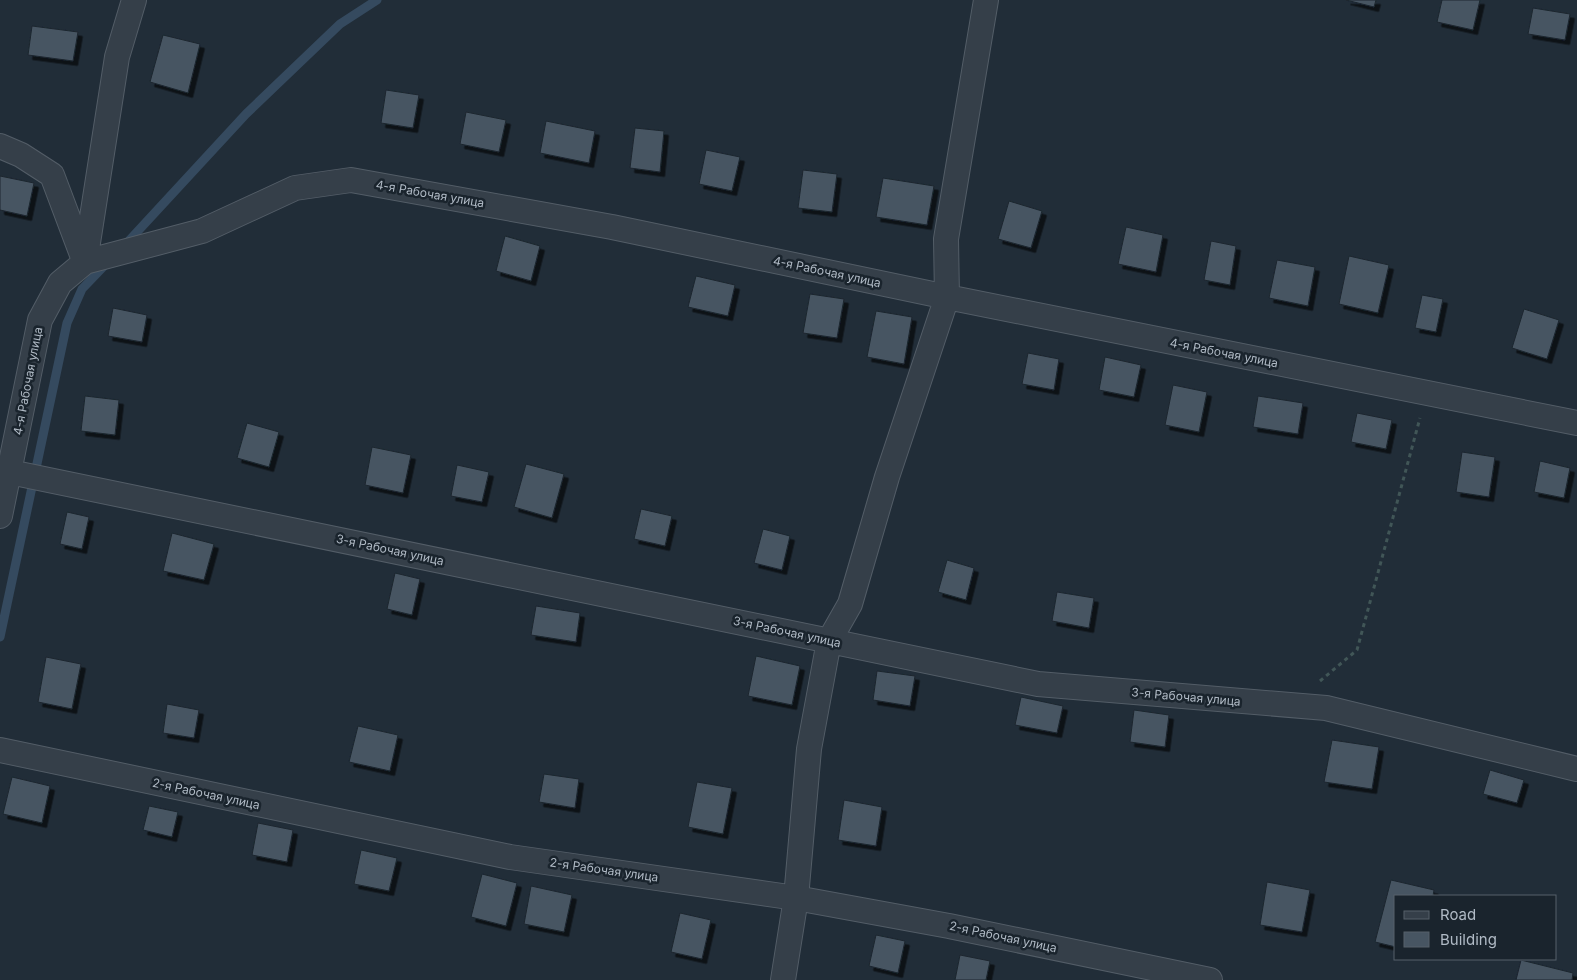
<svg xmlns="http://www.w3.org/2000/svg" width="1577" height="980" viewBox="0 0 1577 980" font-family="Inter,sans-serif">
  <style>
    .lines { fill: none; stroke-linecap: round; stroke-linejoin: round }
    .stream { stroke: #354a5f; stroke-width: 9 }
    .building { fill: #475562; stroke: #1c262f; filter: url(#shadow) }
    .minor-casing { stroke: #535d67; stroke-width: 26 }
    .path { stroke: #415657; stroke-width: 3; stroke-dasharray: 4 4; stroke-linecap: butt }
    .minor { stroke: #353f49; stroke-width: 24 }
    .labels { text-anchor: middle; stroke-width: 5; stroke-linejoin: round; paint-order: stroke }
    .street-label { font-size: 12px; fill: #b0bac5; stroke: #1a242d }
  </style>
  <defs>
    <filter id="shadow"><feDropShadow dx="4.5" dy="4.5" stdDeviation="0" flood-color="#0009"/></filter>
  </defs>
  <rect width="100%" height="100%" fill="#212d38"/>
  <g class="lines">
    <path class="stream" d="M125 245 246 114 340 24 377 0
      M0 637 67 323 82 289 107 263"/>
  </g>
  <path class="building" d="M1346 0H1376L1374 7Z
    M1442 0H1480L1473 30 1437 22Z
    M1533 8 1570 14 1565 40 1528 34Z
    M32 26 78 32 73 61 28 55Z
    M163 35 200 44 188 93 150 82Z
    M386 90 419 95 413 128 381 123Z
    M466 112 506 120 499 152 460 144Z
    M546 121 595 131 589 163 540 153Z
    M635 128 664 131 660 172 630 168Z
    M706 150 740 157 732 191 699 184Z
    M803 170 837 174 832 212 798 208Z
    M0 176 34 183 27 216 0 210Z
    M883 178 934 186 927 225 876 217Z
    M1009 201 1042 211 1031 248 998 239Z
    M1126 227 1163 235 1156 272 1118 264Z
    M505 236 540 246 531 281 496 271Z
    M1211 241 1236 246 1230 285 1204 280Z
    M1349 256 1389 265 1378 313 1339 304Z
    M1277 260 1315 267 1308 306 1269 298Z
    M696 276 735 285 728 316 688 307Z
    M810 294 844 299 837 338 803 333Z
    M1422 295 1443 299 1436 332 1415 328Z
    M113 308 147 315 142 342 108 336Z
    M1524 309 1559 320 1547 359 1512 348Z
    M876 311 912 317 904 364 867 357Z
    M1028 353 1059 359 1054 390 1022 384Z
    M1105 357 1141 365 1134 397 1099 390Z
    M1173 385 1207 392 1199 432 1165 425Z
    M85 396 119 400 115 435 81 431Z
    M1258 396 1303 403 1298 434 1253 427Z
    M1357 413 1392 420 1386 449 1351 442Z
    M247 423 279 432 269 467 237 458Z
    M372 447 411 455 403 493 365 485Z
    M1462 452 1495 457 1489 497 1456 492Z
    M1540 461 1570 468 1564 498 1534 492Z
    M526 464 564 474 552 518 514 507Z
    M457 465 489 472 482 502 451 496Z
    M641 509 672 516 665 546 634 539Z
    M67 512 89 517 82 549 60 544Z
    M763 529 790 536 782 570 754 563Z
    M172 533 214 544 204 580 163 571Z
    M947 560 974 568 966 600 938 592Z
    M395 573 420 579 412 615 387 609Z
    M1057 592 1094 598 1089 628 1052 621Z
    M536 606 580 613 576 642 531 635Z
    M756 656 800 666 792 705 748 696Z
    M46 657 81 664 72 709 38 702Z
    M877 671 915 676 910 706 873 700Z
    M1021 697 1063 706 1057 733 1015 725Z
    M167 704 199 710 194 738 163 733Z
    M1134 710 1169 715 1165 747 1130 742Z
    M358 726 398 735 390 771 349 762Z
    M1332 740 1379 747 1372 789 1324 782Z
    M1490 770 1524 780 1517 803 1483 794Z
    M544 774 579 779 575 808 539 802Z
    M12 777 50 786 42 823 3 814Z
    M697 782 732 788 723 834 688 827Z
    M844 800 882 807 876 846 838 840Z
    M149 806 178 812 172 837 143 830Z
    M258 823 293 830 287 862 252 855Z
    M361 850 397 858 389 891 354 884Z
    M482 874 517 883 506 926 471 917Z
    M1391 880 1434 890 1433 896H1396V947L1375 942Z
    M1267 882 1310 890 1302 932 1260 925Z
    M531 886 572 895 564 932 524 924Z
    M680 913 711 920 702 959 671 952Z
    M876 935 905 941 898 973 869 966Z
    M960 955 990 961 986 980H955Z
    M1521 960 1573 973 1572 980H1516Z"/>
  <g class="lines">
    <g class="minor-casing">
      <path id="minor" d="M0 146 21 155 52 175 84 260
        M85 262 117 57 134 0
        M0 470 1038 684 1326 708 1577 769
        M0 516 40 320 60 283 85 262 202 231 295 188 351 180 612 227 947 297 1577 423
        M0 750 510 857 796 898 949 926 1210 980
        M783 980 796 898 809 749 829 641 850 604 887 477 947 297 946 239 986 0"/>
    </g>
    <path class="path" d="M1320 681 1357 650 1420 418"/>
    <use href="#minor" class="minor"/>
  </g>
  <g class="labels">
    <g class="street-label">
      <text transform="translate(430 194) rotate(10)" y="4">4-я Рабочая улица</text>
      <text transform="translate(827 272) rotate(12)" y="4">4-я Рабочая улица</text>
      <text transform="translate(1224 353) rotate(11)" y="4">4-я Рабочая улица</text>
      <text transform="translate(28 381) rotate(-79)" y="4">4-я Рабочая улица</text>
      <text transform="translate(390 550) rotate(12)" y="4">3-я Рабочая улица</text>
      <text transform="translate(787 632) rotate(12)" y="4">3-я Рабочая улица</text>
      <text transform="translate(1186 697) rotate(5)" y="4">3-я Рабочая улица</text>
      <text transform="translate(206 794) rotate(12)" y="4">2-я Рабочая улица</text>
      <text transform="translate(604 870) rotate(8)" y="4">2-я Рабочая улица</text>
      <text transform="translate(1003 937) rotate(12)" y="4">2-я Рабочая улица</text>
    </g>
  </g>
  <rect x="1394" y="895" width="162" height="65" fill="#1a242d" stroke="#56606a"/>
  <rect x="1404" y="911" width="25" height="8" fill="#353f49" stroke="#56606a"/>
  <text x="1440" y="920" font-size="15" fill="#b0bac5">Road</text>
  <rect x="1404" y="932" width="25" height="15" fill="#475562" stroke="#56606a"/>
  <text x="1440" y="945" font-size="15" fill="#b0bac5">Building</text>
</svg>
